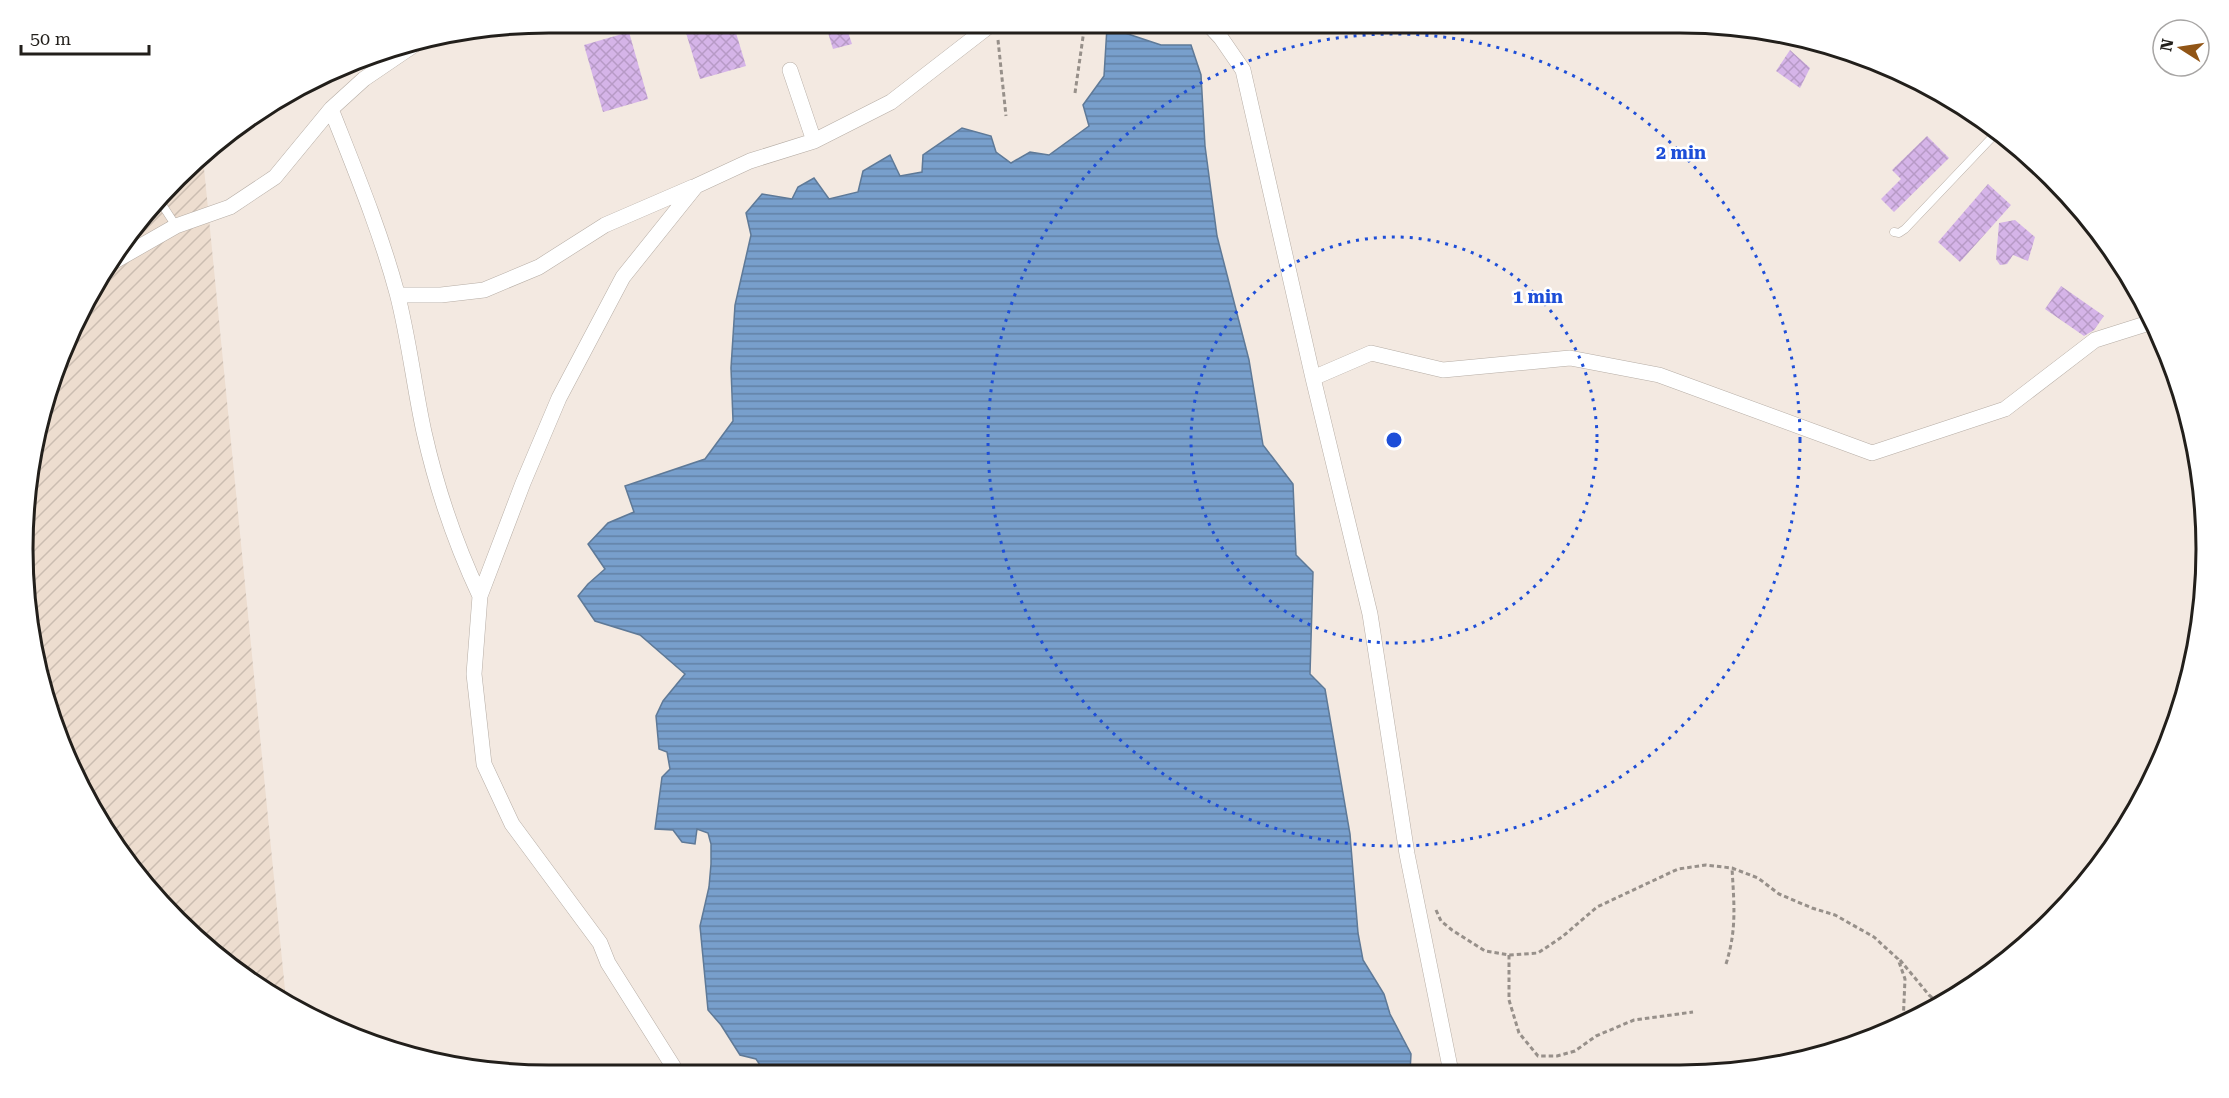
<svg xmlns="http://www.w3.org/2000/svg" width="2229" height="1098" viewBox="0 0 2229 1098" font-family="'Roboto Serif',serif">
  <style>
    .industrial { fill: url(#industrial-furrows) }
    .water { fill: url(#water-rules); stroke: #5e7997; stroke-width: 1.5 }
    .building { fill: url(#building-cross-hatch) }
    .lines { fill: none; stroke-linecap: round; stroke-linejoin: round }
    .service-casing { stroke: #b6ada5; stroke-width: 9 }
    .minor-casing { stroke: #b6ada5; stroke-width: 16 }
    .path { stroke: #97908a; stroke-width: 3; stroke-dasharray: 4.5 3; stroke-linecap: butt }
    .service { stroke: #fff; stroke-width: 8 }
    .minor { stroke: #fff; stroke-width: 15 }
    .ring { fill: none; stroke: #1d4ed8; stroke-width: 3; stroke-dasharray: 3 6 }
    .rim { fill: none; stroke: #221f1b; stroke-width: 3 }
    .centre { fill: #1d4ed8; stroke: #fff; stroke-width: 3 }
    .ring-label { font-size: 18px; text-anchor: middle; font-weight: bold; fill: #1d4ed8; stroke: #fff; stroke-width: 5; stroke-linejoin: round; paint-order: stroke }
  </style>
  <defs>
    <pattern id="industrial-furrows" width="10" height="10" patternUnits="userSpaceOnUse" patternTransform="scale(1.5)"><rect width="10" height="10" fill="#edddcf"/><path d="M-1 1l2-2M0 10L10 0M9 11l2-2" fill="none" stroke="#cbbdb1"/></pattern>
    <pattern id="water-rules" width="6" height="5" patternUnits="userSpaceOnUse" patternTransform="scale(1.5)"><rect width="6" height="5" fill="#789fcc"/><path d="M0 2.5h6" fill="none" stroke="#6281a5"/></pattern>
    <pattern id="building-cross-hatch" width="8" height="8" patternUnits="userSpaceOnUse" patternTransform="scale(1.5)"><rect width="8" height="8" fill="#d5b4e8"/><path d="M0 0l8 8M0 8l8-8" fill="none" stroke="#b79ac6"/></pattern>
  </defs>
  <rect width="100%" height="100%" fill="#f3e9e1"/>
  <path class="industrial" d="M203 158 286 1000 177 922 77 782 27 617 33 446 63 347 111 257Z"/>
  <path class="water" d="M1107 27 1161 45H1191L1201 75 1205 146 1217 236 1249 360 1263 445 1293 484 1296 555 1313 572 1310 674 1325 689 1350 834 1358 933 1363 960 1384 994 1390 1014 1411 1054 1410 1072 766 1074 756 1059 740 1055 721 1025 708 1010 700 926 709 887 711 864V844L708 833 697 829 695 844 682 842 673 830 655 829 662 777 670 769 667 752 659 749 656 716 663 701 685 674 640 635 595 621 578 596 588 584 605 569 588 544 608 523 634 512 625 486 705 459 733 421 731 368 735 305 751 235 746 213 762 194 792 199 798 187 814 178 829 199 858 192 863 171 890 155 900 176 922 172 923 155 962 128 991 136 996 152 1011 163 1030 152 1049 155 1089 126 1083 105 1104 76Z"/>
  <path class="building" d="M683 23H733L746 66 700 79Z
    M825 23H845L852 44 833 49Z
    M629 32 648 99 603 112 584 45Z
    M1790 50 1810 68 1800 88 1776 71Z
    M1927 136 1949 158 1894 212 1881 199 1901 179 1892 170Z
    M1988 184 2011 205 1960 262 1938 242Z
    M2015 220 2035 237 2028 261 2013 255 2007 264 2000 265 1996 259 1999 223Z
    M2061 286 2104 316 2094 330 2084 336 2045 309Z"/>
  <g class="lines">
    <g class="service-casing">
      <path id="service" d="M161 203 176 226
        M1894 232 1899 233 1905 229 1999 130"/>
    </g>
    <g class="minor-casing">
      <path id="minor" d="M1207 23 1221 38 1243 70 1313 378 1370 614 1407 854 1451 1072
        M331 109C355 170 380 230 397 293 409 339 414 386 424 432 437 490 455 543 480 596
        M814 141 891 102 993 23
        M106 266 176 226 230 207 275 177 331 109 364 79 414 45
        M398 295H441L484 290 539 267 605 225 693 187
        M1313 378 1371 353 1443 370 1570 358 1659 375 1872 453 2005 409 2095 340 2152 322
        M678 1074 608 963 600 943 512 824 484 764 474 674 480 596 523 483 559 398 623 277 696 186 750 161 814 141 790 70"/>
    </g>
    <path class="path" d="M998 40 1006 116
      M1075 93 1085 23
      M1436 910 1441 921 1452 930 1485 951 1509 955 1538 953 1562 937 1597 907 1678 869 1706 865 1732 868 1758 878 1779 894 1812 908 1835 915 1874 937 1898 959 1905 979 1903 1024
      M1509 955V1000L1519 1033 1538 1056H1557L1575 1051 1596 1036 1634 1020 1693 1012
      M1900 960 1929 995 1940 1004
      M1726 964C1737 929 1734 904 1732 868"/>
    <use href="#service" class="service"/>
    <use href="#minor" class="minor"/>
  </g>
  <g class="ring">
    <circle cx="1394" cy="440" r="203"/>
    <circle cx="1394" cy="440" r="406"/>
  </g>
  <path d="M0 0H2229V1098H0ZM549 33H1680A516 516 0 0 1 2196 549V549A516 516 0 0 1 1680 1065H549A516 516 0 0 1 33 549V549A516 516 0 0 1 549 33Z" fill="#fff" fill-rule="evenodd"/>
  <path class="rim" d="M549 33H1680A516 516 0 0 1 2196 549V549A516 516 0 0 1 1680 1065H549A516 516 0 0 1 33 549V549A516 516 0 0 1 549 33Z"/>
  <circle cx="1394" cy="440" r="9" class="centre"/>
  <g class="ring-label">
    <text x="1681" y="159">2 min</text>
    <text x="1538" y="303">1 min</text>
  </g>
  <g transform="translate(2181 48) rotate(282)"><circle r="28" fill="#ffffff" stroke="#a7a5a4" stroke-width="1.5"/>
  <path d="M0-4.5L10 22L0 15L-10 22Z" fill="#915516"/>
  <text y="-9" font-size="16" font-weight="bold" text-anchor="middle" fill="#221f1b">N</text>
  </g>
  <path d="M21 45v9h128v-9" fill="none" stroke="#221f1b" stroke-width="3"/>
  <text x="30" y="45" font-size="18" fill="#221f1b" stroke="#ffffff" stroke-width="4.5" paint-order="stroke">50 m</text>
</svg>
